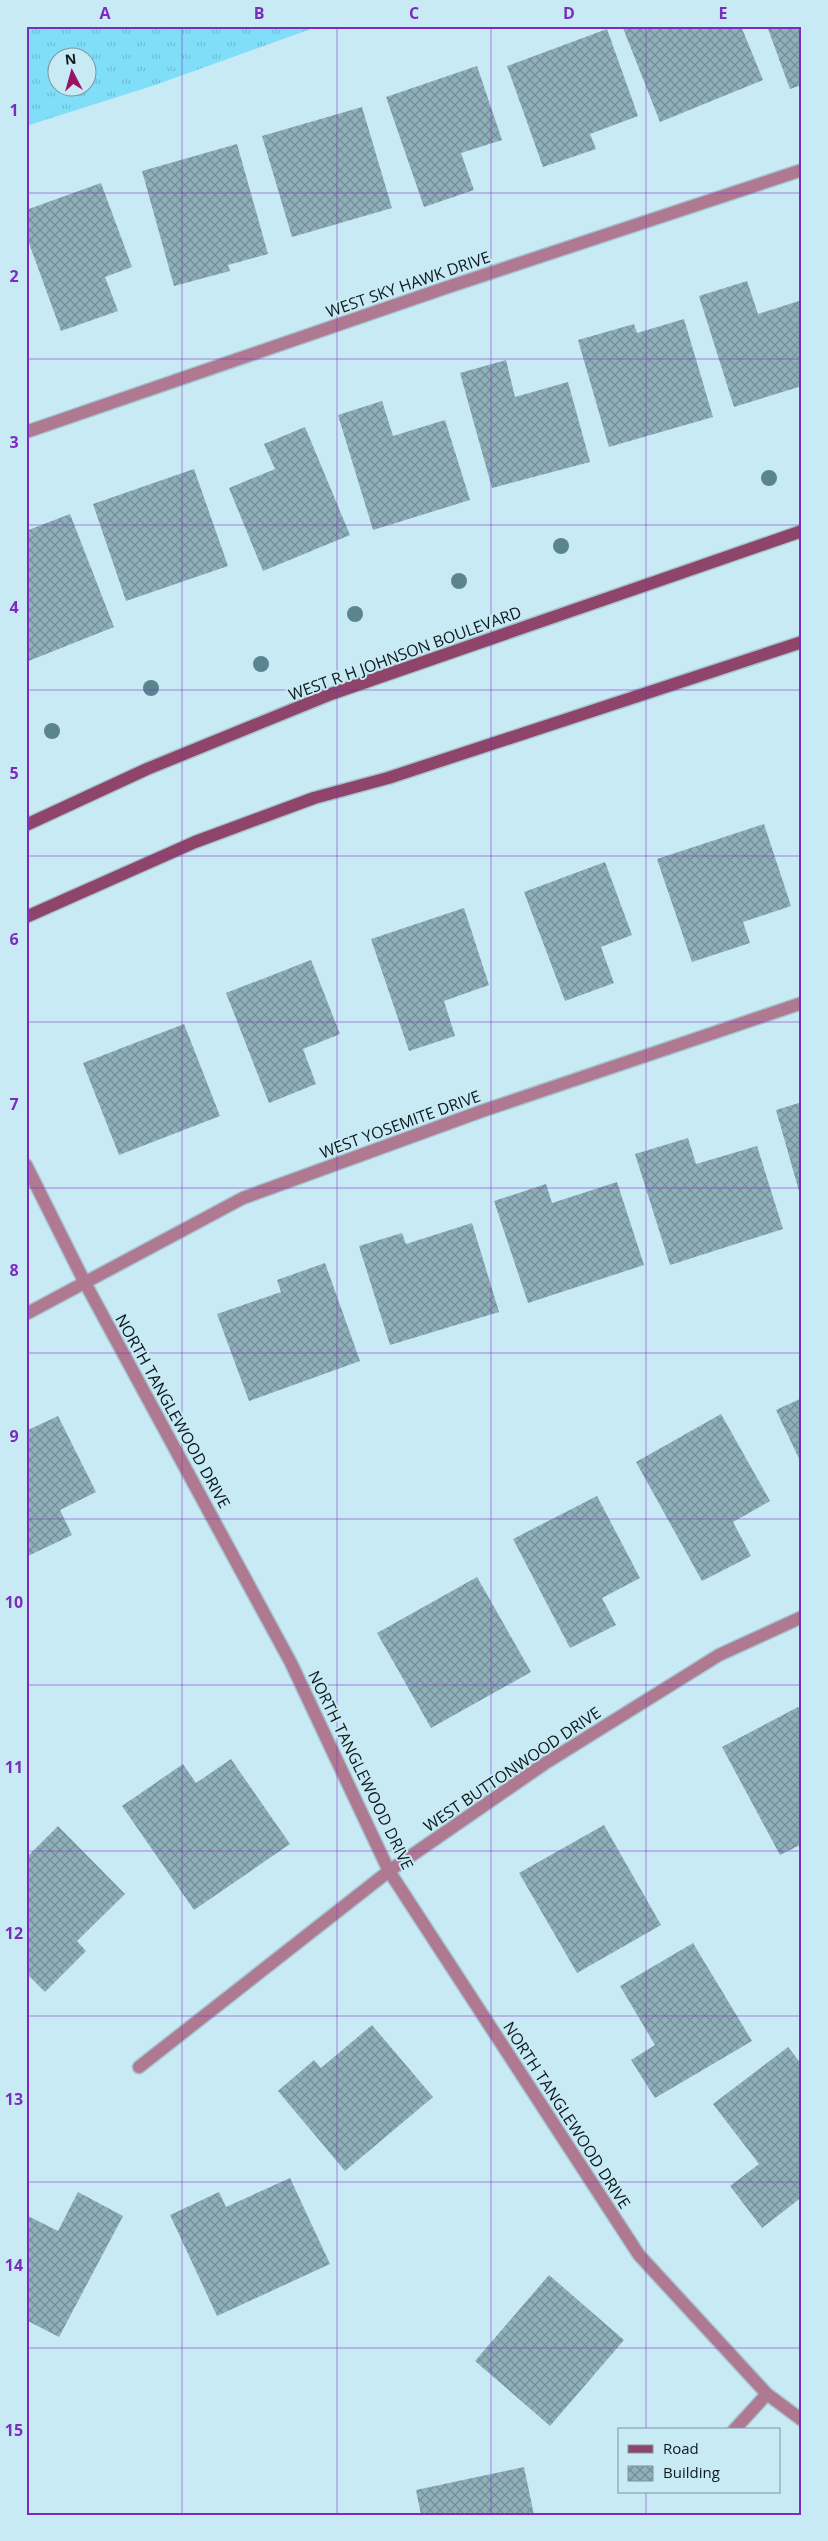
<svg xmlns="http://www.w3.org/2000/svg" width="828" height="2541" viewBox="0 0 828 2541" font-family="'Open Sans',sans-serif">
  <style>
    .grass { fill: url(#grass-tufts); fill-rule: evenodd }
    .building { fill: url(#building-cross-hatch) }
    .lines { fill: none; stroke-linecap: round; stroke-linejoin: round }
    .minor-casing { stroke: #a6c4ce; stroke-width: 15 }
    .secondary-casing { stroke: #a6c4ce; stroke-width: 15 }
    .minor { stroke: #ae7991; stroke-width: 12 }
    .secondary { stroke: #8f4469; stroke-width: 12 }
    .tree { fill: #5a848f }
    .grid { fill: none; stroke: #7b2cbf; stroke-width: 1; stroke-opacity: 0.55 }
    .labels { text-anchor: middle; stroke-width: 4; stroke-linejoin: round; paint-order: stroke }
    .street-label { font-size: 16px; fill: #0d191d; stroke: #c8eaf5 }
    .neatline { fill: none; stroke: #7b2cbf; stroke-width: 2 }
    .grid-label { font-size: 16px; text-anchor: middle; font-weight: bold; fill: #7b2cbf }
  </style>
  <defs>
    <pattern id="grass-tufts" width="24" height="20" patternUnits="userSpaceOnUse" patternTransform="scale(1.25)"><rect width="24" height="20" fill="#80def9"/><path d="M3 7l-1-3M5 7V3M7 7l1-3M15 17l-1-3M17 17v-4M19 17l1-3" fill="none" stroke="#6dbed5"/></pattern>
    <pattern id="building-cross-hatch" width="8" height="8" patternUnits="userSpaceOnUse" patternTransform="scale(1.25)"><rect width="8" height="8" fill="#8fafba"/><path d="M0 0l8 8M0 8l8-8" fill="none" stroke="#738e97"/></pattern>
  </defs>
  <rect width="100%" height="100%" fill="#c8eaf5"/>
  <path class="grass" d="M26 26H319L155 85 26 126ZM58 58H88V88H58Z"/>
  <path class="building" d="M627 26H741L763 80 660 122 623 28Z
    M767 26H802V85L790 89Z
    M607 29 638 116 590 134 596 149 543 167 507 66Z
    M477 66 502 140 461 153 474 190 424 207 386 97Z
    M362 107 392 208 292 237 262 136Z
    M237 144 268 254 228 265 230 271 174 286 142 171Z
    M101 183 132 267 105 277 118 311 61 331 26 235V210Z
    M747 281 758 314 802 300V386L734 407 699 296Z
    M684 319 713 417 609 447 578 340 634 324 637 333Z
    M506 360 515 397 568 382 590 462 492 488 460 373Z
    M382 401 393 436 445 420 470 500 373 530 338 415Z
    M305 427 350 535 263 571 229 488 275 469 264 444Z
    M194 469 228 566 126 601 93 504Z
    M70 514 114 627 26 662V531Z
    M764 824 791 906 743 922 750 943 692 962 657 859Z
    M605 862 632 935 601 947 614 983 565 1001 524 892Z
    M464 908 489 985 444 1001 455 1036 409 1051 371 939Z
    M311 960 340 1034 303 1049 316 1084 269 1103 226 993Z
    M184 1024 220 1116 119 1155 83 1063Z
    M802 1102V1198H801L776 1110Z
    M688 1138 696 1164 757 1146 783 1229 670 1265 635 1154Z
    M617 1182 644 1265 528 1303 494 1201 546 1184 552 1203Z
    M472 1223 499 1312 390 1345 359 1246 402 1233 406 1244Z
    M325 1263 360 1361 249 1401 217 1314 281 1292 277 1280Z
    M802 1398V1465L776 1410Z
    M721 1414 770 1501 733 1522 751 1556 702 1581 636 1462Z
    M58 1416 96 1492 60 1510 72 1535 26 1557V1431Z
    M597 1496 640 1578 602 1598 616 1625 570 1648 513 1539Z
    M477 1577 531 1672 431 1728 377 1633Z
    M798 1707 802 1713V1844L780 1855 722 1747Z
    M231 1759 290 1844 194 1910 122 1806 183 1764 196 1783Z
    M604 1825 661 1925 577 1973 519 1873Z
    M58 1826 125 1894 77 1941 86 1951 45 1992 26 1973V1858Z
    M693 1943 752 2041 655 2098 631 2060 655 2045 620 1986Z
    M372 2025 433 2097 345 2171 278 2091 314 2060 321 2068Z
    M788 2047 802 2065V2197L762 2228 730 2186 759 2164 713 2104Z
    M290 2178 330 2264 217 2316 170 2215 219 2192 226 2207Z
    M78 2192 123 2216 59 2337 26 2320V2215L58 2231Z
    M549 2275 624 2340 550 2426 475 2361Z
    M524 2467 534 2515H421L416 2490Z"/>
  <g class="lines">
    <g class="minor-casing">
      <path id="minor" d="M26 432 445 288 802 170
        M26 1165 84 1281 291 1663 389 1871 639 2255 767 2394 802 2420
        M26 1314 243 1198 482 1111 802 1003
        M139 2067 389 1871 544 1764 719 1655 802 1617
        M734 2430 767 2394"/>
    </g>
    <g class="secondary-casing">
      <path id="secondary" d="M26 825 147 769 331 694 802 531
        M26 917 195 842 314 798 388 778 802 642"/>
    </g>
    <use href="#minor" class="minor"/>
    <use href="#secondary" class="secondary"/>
  </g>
  <g class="tree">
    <circle cx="769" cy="478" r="8"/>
    <circle cx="561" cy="546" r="8"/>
    <circle cx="459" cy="581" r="8"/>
    <circle cx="355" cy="614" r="8"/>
    <circle cx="261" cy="664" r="8"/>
    <circle cx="151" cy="688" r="8"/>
    <circle cx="52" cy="731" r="8"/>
  </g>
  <path class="grid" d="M182 26V2515M337 26V2515M491 26V2515M646 26V2430M26 193H802M26 359H802M26 525H802M26 690H802M26 856H802M26 1022H802M26 1188H802M26 1353H802M26 1519H802M26 1685H802M26 1851H802M26 2016H802M26 2182H802M26 2348H802M646 2492V2515"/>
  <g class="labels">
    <g class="street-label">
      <text transform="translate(408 284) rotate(-19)" y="6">WEST SKY HAWK DRIVE</text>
      <text transform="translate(405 653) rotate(-20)" y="6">WEST R H JOHNSON BOULEVARD</text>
      <text transform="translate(400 1124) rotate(-20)" y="6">WEST YOSEMITE DRIVE</text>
      <text transform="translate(173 1411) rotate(61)" y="6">NORTH TANGLEWOOD DRIVE</text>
      <text transform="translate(512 1769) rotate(-34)" y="6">WEST BUTTONWOOD DRIVE</text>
      <text transform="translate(361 1770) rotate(64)" y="6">NORTH TANGLEWOOD DRIVE</text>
      <text transform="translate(567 2115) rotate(57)" y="6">NORTH TANGLEWOOD DRIVE</text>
    </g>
  </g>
  <rect width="828" height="2541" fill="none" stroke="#c8eaf5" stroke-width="55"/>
  <rect x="618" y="2428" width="162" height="65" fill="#c8eaf5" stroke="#7d969f"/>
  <rect x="628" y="2445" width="25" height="8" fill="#8f4469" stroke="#7d969f"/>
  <text x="663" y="2454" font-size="15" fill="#0d191d">Road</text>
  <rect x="628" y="2466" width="25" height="15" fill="url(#building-cross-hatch)" stroke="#7d969f"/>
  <text x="663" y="2478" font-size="15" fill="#0d191d">Building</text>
  <g transform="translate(72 72) rotate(354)"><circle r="24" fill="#c8eaf5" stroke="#7d969f"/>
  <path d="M0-4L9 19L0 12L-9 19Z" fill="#9a1264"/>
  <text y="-8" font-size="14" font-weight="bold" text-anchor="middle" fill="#0d191d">N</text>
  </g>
  <rect x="28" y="28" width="772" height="2486" class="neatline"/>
  <g class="grid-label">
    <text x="105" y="19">A</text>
    <text x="259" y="19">B</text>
    <text x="414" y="19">C</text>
    <text x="569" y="19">D</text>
    <text x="723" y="19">E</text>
    <text x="14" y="116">1</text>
    <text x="14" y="282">2</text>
    <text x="14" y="448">3</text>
    <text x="14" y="613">4</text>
    <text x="14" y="779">5</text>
    <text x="14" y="945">6</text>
    <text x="14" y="1110">7</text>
    <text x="14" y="1276">8</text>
    <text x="14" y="1442">9</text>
    <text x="14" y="1608">10</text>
    <text x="14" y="1773">11</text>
    <text x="14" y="1939">12</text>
    <text x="14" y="2105">13</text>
    <text x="14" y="2271">14</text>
    <text x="14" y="2436">15</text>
  </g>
</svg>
